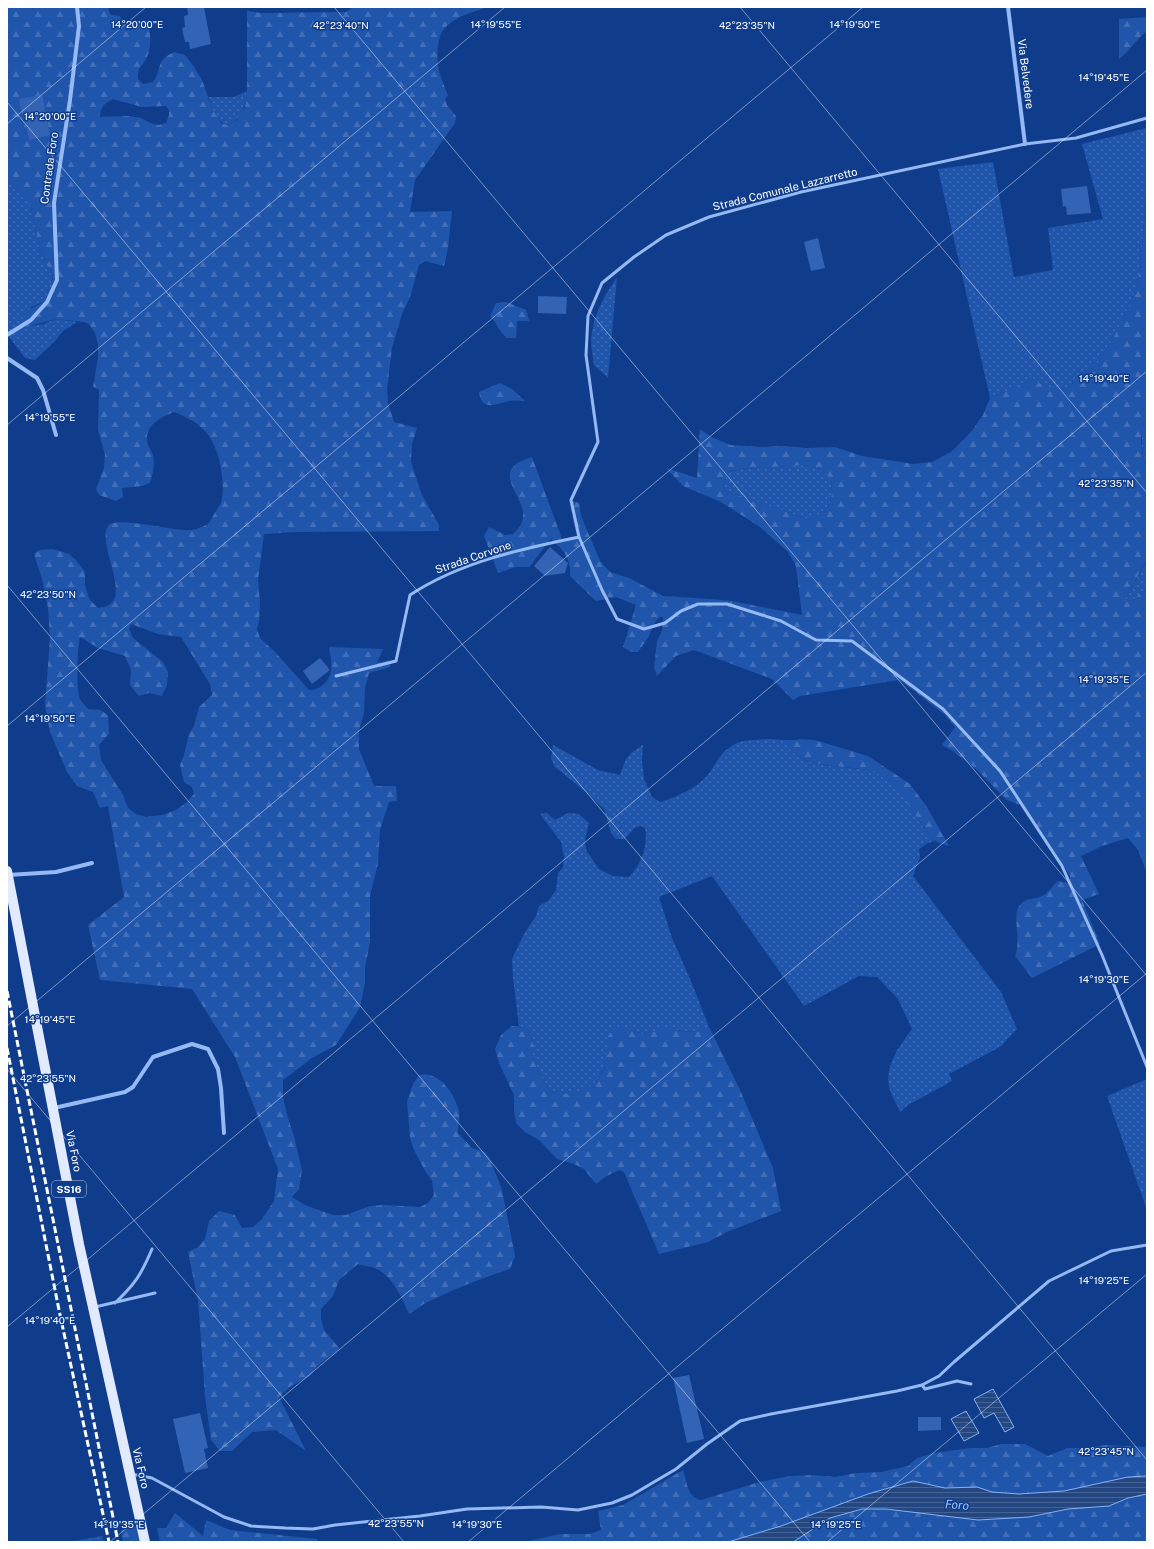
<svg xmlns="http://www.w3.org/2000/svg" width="1154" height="1549" viewBox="0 0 1154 1549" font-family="'Public Sans',sans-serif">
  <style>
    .green { fill: url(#green-dots) }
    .forest { fill: url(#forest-firs); fill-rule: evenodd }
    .water { fill: url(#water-rules); stroke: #86b3f7 }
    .building { fill: #3363b4 }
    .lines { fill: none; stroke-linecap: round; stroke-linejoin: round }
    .service { stroke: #95b9f3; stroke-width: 3 }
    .minor { stroke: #95b9f3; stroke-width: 4 }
    .primary { stroke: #e1eaff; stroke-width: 10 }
    .rail { stroke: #fff; stroke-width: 3; stroke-dasharray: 7 3; stroke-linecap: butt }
    .ticks { fill: none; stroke: #fff; stroke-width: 1; stroke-opacity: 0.45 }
    .labels { text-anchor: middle; stroke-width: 3; stroke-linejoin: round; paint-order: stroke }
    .shield { fill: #0f3d8c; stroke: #b7c5dc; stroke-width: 1 }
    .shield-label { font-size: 10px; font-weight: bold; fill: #fff }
    .street-label { font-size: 11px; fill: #fff; stroke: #0f3d8c }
    .water-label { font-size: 12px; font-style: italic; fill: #a1c3fa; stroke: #0f3d8c }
    .ticks-label { font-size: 10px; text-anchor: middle; fill: #fff; stroke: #0f3d8c; stroke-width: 3; stroke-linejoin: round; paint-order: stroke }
  </style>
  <defs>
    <pattern id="green-dots" width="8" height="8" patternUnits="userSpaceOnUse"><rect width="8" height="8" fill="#2055ac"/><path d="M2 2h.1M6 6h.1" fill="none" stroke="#416eb8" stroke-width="1.8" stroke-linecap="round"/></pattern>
    <pattern id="forest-firs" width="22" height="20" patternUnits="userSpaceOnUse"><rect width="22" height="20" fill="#2055ac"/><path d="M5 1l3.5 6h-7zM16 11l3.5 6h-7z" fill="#416eb8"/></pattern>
    <pattern id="water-rules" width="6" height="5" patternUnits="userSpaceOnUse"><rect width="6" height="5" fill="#244681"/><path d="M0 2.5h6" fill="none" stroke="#456294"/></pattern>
  </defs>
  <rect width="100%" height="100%" fill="#0f3d8c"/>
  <path class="green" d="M247 91C245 108 244 117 228 125 216 121 212 109 209 97H234Z
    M1147 128V187L1140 270 1134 295 1120 326 1099 362 1068 387H1049L1032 380 990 398 938 169 993 162 1014 277 1053 270 1048 228 1103 219 1082 144Z
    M7 181 11 183 31 207 40 251 53 277 45 301 31 307 26 327 43 324 56 319 77 322 63 331 56 340 35 360 25 358 7 334Z
    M617 277 608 378 594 365C593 357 591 348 591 340 593 315 603 298 617 277Z
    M1147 408V470C1139 445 1141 433 1147 408Z
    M804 465 821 469 831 479 832 493 830 504 822 513 810 520 722 490 728 472C753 466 778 468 804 465Z
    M1147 560V587L1132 601 1125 599Z
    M768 739 785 740C798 775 853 761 881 775 906 787 915 822 935 841L928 843 919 849 920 857 913 876 1001 992 1017 1029 1000 1047 949 1074 952 1081 908 1105 900 1112C897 1104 890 1094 889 1086 885 1065 900 1045 912 1029L898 999 877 977 859 976 804 1006 712 876 659 897 672 938 691 981 709 1027 692 1032 675 1030 642 1034 628 1029 606 1060 605 1067 596 1082 586 1090 577 1093 559 1094 549 1090 539 1073 533 1057V1043L529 1031 519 1026 513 978 512 959 524 934 536 916 539 906 549 900 556 890 558 873 563 867 564 857 561 842 540 814 547 813 555 820 568 813 579 814 589 823 585 839 586 850 599 869 613 876 629 877C642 863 648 846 645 828L641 826 635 828 624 839H616L611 833 604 809 581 788 554 766 551 758 553 745 598 770 620 775C626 757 627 755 643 745L642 761 644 779 652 797 660 802C679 796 698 788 710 772 719 759 721 751 737 743 745 740 759 740 768 739Z
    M1147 1079V1210L1107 1096Z
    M102 1536 104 1542H65H68Z"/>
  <path class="forest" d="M7 7H110L108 9 111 15 120 16 122 21 142 24 149 28C151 37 151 48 147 57 142 68 138 64 138 79L143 84 153 82C163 68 154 62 174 52L185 55 194 67 202 80 213 110 221 123 228 125 237 120 245 108 247 91V11L261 13 346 12 353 7H488C473 12 455 16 444 29 436 38 436 63 440 74 442 81 445 88 448 95L445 99 447 105 456 116 455 123 415 180 410 212 452 211 448 248 444 266 425 261 419 265 410 297 402 314 392 348 387 389 388 403 394 422 417 428 412 444 411 462 422 495 439 525V531L295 532 264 534 258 580 260 602 259 622 257 629 260 638 275 652 309 690C315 690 320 688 324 684 335 674 331 660 329 647L383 649 377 663 390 660V667L369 673 365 688 364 713 359 731V749L374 786H396L397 801 389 802 380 830 378 864 370 896V942L365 968V983L360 1007 336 1045 312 1058 283 1080V1097L287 1115 294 1136 302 1170 299 1189 292 1197 305 1205 333 1215H346L370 1206 384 1205 420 1207 428 1203 434 1195 432 1181 424 1169 414 1150 410 1138 407 1102 413 1084 419 1075C438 1071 453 1091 458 1108 461 1114 458 1125 458 1133L472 1148 485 1152 490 1159 502 1190 515 1256 510 1269C483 1278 456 1288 430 1301 422 1304 416 1310 409 1314 402 1298 393 1277 377 1269 372 1266 364 1266 358 1264L339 1280 333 1296 321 1309V1319L324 1330 340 1349 317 1366 310 1376 291 1386 279 1397 306 1451 276 1430 252 1432 232 1451H220L211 1440 205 1396 198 1300 188 1252 198 1247 205 1239 209 1221 219 1211 235 1215 242 1228 253 1227 262 1219 274 1201 278 1169 235 1057 192 989 100 980 88 925 124 897 108 806 100 808 93 792 77 786 67 772 50 732 45 705 50 637 48 608 42 579 34 554 39 550 53 549 69 554 76 560 85 572V586L90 600 98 608C139 605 95 546 108 526 115 515 176 532 191 530 195 530 205 526 208 524 210 522 212 518 213 516 215 512 219 507 221 503 226 484 220 452 209 436 201 424 187 417 174 412 162 417 146 424 147 440 147 445 151 450 153 455 155 464 153 473 150 483L142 486 122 488 123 497 116 501 99 495 96 489 104 468 105 454 98 430 99 390 93 387 98 358V345L95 333 89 324 84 322 56 319 26 327 21 314 45 301 53 277 40 251 31 207 11 183 7 181ZM113 99 142 107 166 106C171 112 169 116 166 123L158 125 153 124 141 118 130 116 100 117C100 107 105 103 113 99ZM131 624 158 634 181 637 210 684 212 695 199 707 194 726 189 734 184 755 180 765 184 782 192 787 194 794 186 803 176 810 162 815 146 817 136 814 128 808 123 795 101 760 99 745 109 734 108 715 100 710 88 709C86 706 82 703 80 699 76 691 77 646 80 637L98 648 125 656 131 670 130 685 139 696 149 693 162 696 167 685 168 672 163 662 133 638 129 629Z
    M1147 17V31C1136 39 1130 51 1119 59V19Z
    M1147 187V408L1141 438 1142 452 1147 470V559L1125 599 1132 601 1147 587V873L1138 850 1128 838 1102 846 1081 856 1099 894 1082 900 1100 944 1032 978 1015 956C1022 940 1011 915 1020 905 1026 897 1035 900 1042 896 1048 893 1053 885 1058 881L1070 883V876L1063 865H1060L1020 805 1007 800 976 769 954 752 942 745 955 727 945 715 904 683 898 680 800 696 793 700 772 679 694 650 676 656 657 676 654 668 657 641 662 631 663 617H660L655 622 648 638 638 652H631L623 647 636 605 616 597 596 601 570 576C572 560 563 549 551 539L529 567H515L498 573 484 536 489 527 505 535 513 534C517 530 522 525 523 518 526 494 486 470 532 457L562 539 577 537 569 500 579 503 581 516 600 561 610 572 629 578 663 596 711 599 732 601 802 615 796 566 788 552 760 527 721 502 683 486 666 468 697 478 700 429 711 437 731 445 759 447 785 446 806 448 835 447 862 456 913 464 932 462 951 452 971 432 983 415 990 398 1032 380 1049 387H1068L1099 362 1120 326 1134 295 1140 270ZM804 465 821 469 831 479 832 493 830 504 822 513 810 520 722 490 728 472C753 466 779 468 804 465Z
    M506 302 526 310 529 321H517L516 338H507C499 332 497 323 490 316L496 303Z
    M500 383 512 389 525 401C520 401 514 400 509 401 495 404 482 412 479 392Z
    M800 739 815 740 868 756 910 784 927 807 949 846C944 844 938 843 934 840 929 836 927 831 923 826 919 820 915 814 911 808 901 795 897 783 881 775 853 761 797 774 785 740H796Z
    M512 1026H519L529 1031 533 1043V1057L539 1073 549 1090 559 1094 577 1093 586 1090 596 1082 605 1068 608 1036 615 1029H628L642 1034 665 1029 692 1032 709 1027 741 1092 773 1168 781 1211 727 1232 708 1242 659 1254 624 1172 619 1170 605 1177 596 1184 584 1169 574 1164 557 1159 539 1140 525 1132 516 1123 514 1111V1095L499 1063 495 1049 501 1035Z
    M1001 1444H1025L1048 1456 1067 1448H1085L1105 1445 1147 1447V1476L1128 1477 1064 1491 1019 1494 992 1492 977 1487 945 1488 913 1481 868 1494 781 1526 728 1542H523L561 1534H590L601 1530 598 1511 623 1505 683 1470C687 1481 687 1498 701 1500L759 1482 790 1476 813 1475 835 1477 856 1473 881 1472 908 1466 917 1458 934 1453 971 1448H987Z
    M1147 1494V1541L793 1542 830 1518 862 1509H886L978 1520 1029 1517 1068 1509 1109 1506 1128 1498Z
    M175 1513 203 1536 206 1520 230 1530 317 1539V1542H160L157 1528H166Z
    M140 1526 143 1542H123L121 1530Z"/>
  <path class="water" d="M993 1389 1014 1427 1005 1432 994 1413 984 1418 974 1399Z
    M966 1411 979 1433 964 1441 951 1419Z
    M1147 1476V1494L1128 1498 1109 1506 1068 1509 1029 1517 978 1520 886 1509H862L830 1518 793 1542H728L781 1526 868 1494 913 1481 945 1488 977 1487 992 1492 1019 1494 1064 1491 1128 1477Z"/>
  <path class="building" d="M187 7H204L211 44 190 49 189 42H185L182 28 185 27 184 16 188 15Z
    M42 95 50 135 29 140 24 114 22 115 19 99Z
    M1087 186 1091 213 1067 215 1066 206 1063 207 1061 189Z
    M818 238 825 268 811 271 804 242Z
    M538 296 567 297 566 314 538 313Z
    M550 547 568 563 565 573 545 576 534 566Z
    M320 658 330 670 312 684 303 671Z
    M689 1375 704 1439 687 1443 673 1378Z
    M200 1413 208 1448 204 1449 208 1468 185 1473 173 1419Z
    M918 1417H941V1430L918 1431Z"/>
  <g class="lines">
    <path class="service" d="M1147 118 1076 138 1025 144 801 192 709 217 666 235 634 257 602 283 588 316 586 355 598 442 571 500 579 537 602 590 617 619 644 629 665 623 681 611 698 604H727L781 621 816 640 852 641 943 709 1000 771 1062 866 1102 955 1147 1067
      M336 676 396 661 410 595C460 562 521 549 579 537
      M115 1303C135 1284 141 1275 152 1249
      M95 1307 155 1293
      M922 1385 925 1389 957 1381 971 1384
      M131 1474 152 1478 224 1517 251 1526 285 1528 313 1529 335 1525 420 1516 467 1509 541 1507 578 1510 612 1503 632 1495 676 1469 707 1444 740 1421 771 1414 897 1391 922 1385 939 1376 954 1362 1049 1281 1111 1251 1147 1245"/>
    <path class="minor" d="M1008 7 1025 144
      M7 335 31 320 47 302 57 280 54 203 70 100 79 26 77 7
      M7 358 37 378 43 390 56 435
      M8 875 56 872 92 863
      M54 1108 125 1092 133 1087 153 1057 192 1044 208 1049 218 1069 221 1088 224 1133"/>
    <path class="primary" d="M7 871 79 1244 145 1542"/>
    <path class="rail" d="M7 991 118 1542
      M7 1048 59 1310 109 1542"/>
  </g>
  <path class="ticks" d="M334 7 1147 976M740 7 1147 493M1146 7 1147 9M7 102 1147 1460M7 124 146 7M7 425 505 7M7 585 810 1542M7 726 863 7M7 1026 1147 70M7 1069 404 1542M7 1327 1147 371M110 1542 1147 672M468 1542 1147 973M827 1542 1147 1274"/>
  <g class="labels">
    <rect class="shield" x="52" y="1181" width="34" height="16" rx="3"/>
    <g class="shield-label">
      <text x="69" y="1193">SS16</text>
    </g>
    <g class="street-label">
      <text transform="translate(1026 74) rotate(83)" y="4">Via Belvedere</text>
      <text transform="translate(49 168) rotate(-82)" y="4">Contrada Foro</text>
      <text transform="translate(785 189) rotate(-14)" y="4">Strada Comunale Lazzarretto</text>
      <text transform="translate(473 557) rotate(-19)" y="4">Strada Corvone</text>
      <text transform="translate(74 1151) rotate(79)" y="4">Via Foro</text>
      <text transform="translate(141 1468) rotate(77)" y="4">Via Foro</text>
    </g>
    <g class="water-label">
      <text transform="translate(957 1505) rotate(4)" y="4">Foro</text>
    </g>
  </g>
  <g class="ticks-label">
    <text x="496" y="28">14°19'55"E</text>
    <text x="855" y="28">14°19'50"E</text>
    <text x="137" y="28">14°20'00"E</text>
    <text x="341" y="29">42°23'40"N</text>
    <text x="747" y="29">42°23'35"N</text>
    <text x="1104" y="81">14°19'45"E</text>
    <text x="50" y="120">14°20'00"E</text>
    <text x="1104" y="382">14°19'40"E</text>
    <text x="50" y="421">14°19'55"E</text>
    <text x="1106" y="487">42°23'35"N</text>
    <text x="48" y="598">42°23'50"N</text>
    <text x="1104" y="683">14°19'35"E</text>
    <text x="50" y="722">14°19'50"E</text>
    <text x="1104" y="983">14°19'30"E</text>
    <text x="50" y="1023">14°19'45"E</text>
    <text x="48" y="1082">42°23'55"N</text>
    <text x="1104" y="1284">14°19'25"E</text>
    <text x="50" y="1324">14°19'40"E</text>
    <text x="1106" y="1455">42°23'45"N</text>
    <text x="396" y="1527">42°23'55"N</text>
    <text x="119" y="1528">14°19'35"E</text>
    <text x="477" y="1528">14°19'30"E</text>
    <text x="836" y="1528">14°19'25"E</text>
  </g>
  <rect width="1154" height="1549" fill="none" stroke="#ffffff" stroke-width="16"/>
</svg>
